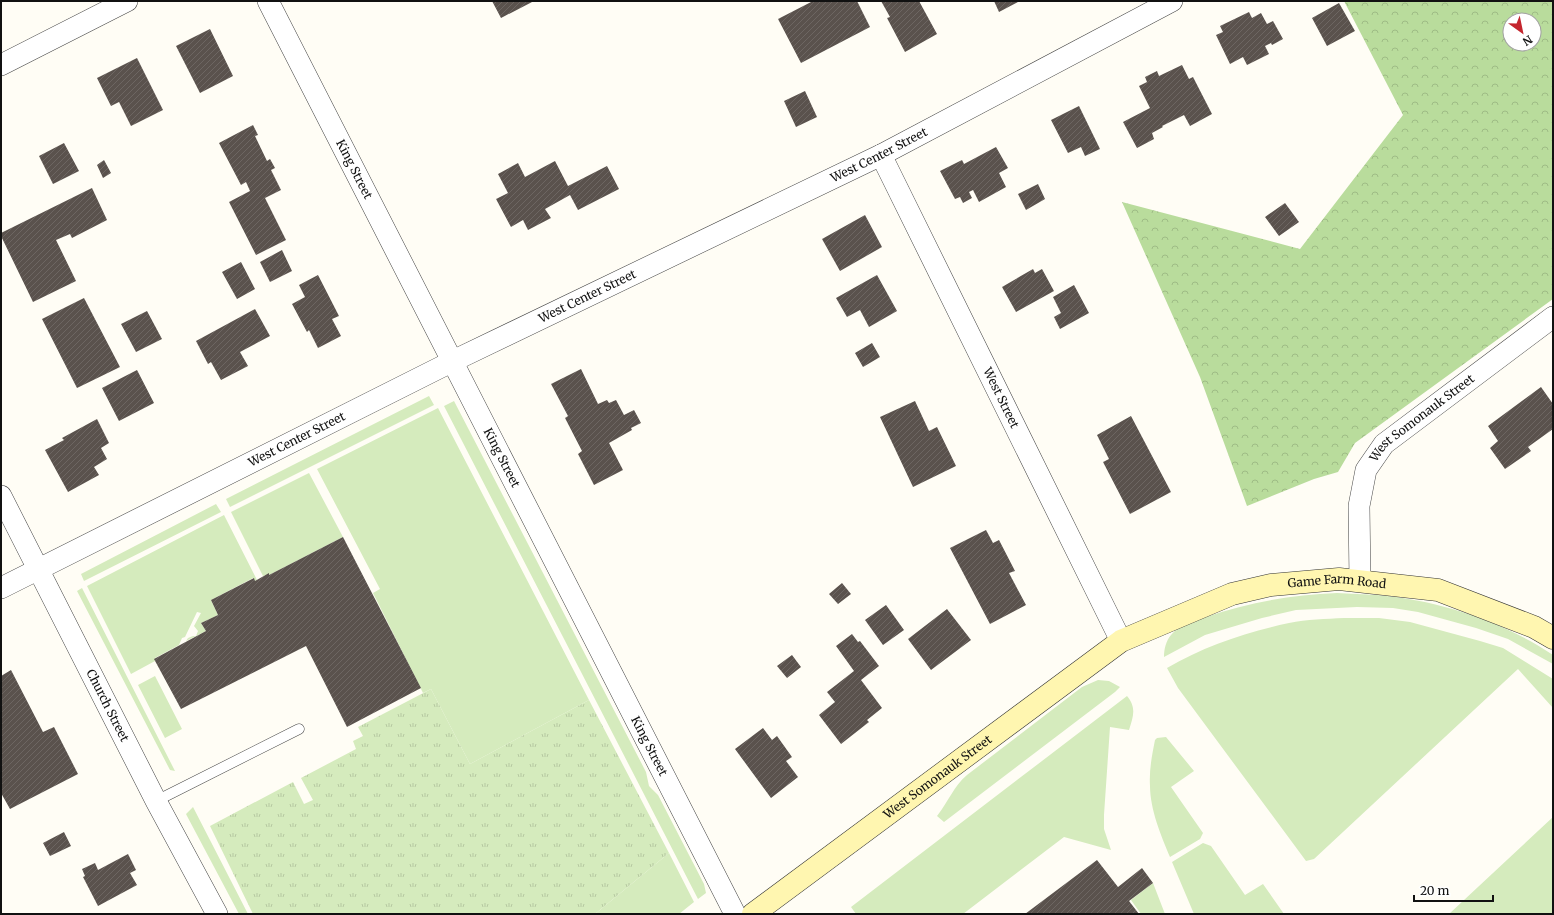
<svg xmlns="http://www.w3.org/2000/svg" width="1554" height="915" viewBox="0 0 1554 915" font-family="Merriweather,serif">
  <style>
    .grass { fill: #d5ebbd }
    .forest { fill: url(#forest-crowns); fill-rule: evenodd }
    .park { fill: url(#park-tufts) }
    .building { fill: url(#building-hatch) }
    .lines { fill: none; stroke-linecap: round; stroke-linejoin: round }
    .lane-casing { stroke: #444; stroke-width: 11 }
    .street-casing { stroke: #444; stroke-width: 22 }
    .secondary-casing { stroke: #333; stroke-width: 23 }
    .lane { stroke: #fff; stroke-width: 10 }
    .street { stroke: #fff; stroke-width: 21 }
    .secondary { stroke: #fff6b0; stroke-width: 22 }
    .labels { text-anchor: middle; stroke-width: 4; stroke-linejoin: round; paint-order: stroke }
    .street-label { font-size: 12px; fill: #111; stroke: #fff }
  </style>
  <defs>
    <pattern id="forest-crowns" width="20" height="18" patternUnits="userSpaceOnUse"><rect width="20" height="18" fill="#b9dc9c"/><path d="M2 6a3 3 0 1 1 6 0M12 15a3 3 0 1 1 6 0" fill="none" stroke="#9ebc85"/></pattern>
    <pattern id="park-tufts" width="24" height="20" patternUnits="userSpaceOnUse"><rect width="24" height="20" fill="#d5ebbd"/><path d="M3 7l-1-3M5 7V3M7 7l1-3M15 17l-1-3M17 17v-4M19 17l1-3" fill="none" stroke="#b6c8a1"/></pattern>
    <pattern id="building-hatch" width="6" height="6" patternUnits="userSpaceOnUse"><rect width="6" height="6" fill="#5a524d"/><path d="M-1 1l2-2M0 6l6-6M5 7l2-2" fill="none" stroke="#6d6662"/></pattern>
  </defs>
  <rect width="100%" height="100%" fill="#fffdf5"/>
  <path class="grass" d="M429 396 434 405 230 507 226 499Z
    M454 401 646 772 649 786 658 795 704 884 706 893 698 899 444 406Z
    M438 408 589 700 470 764 431 689 423 693 373 593 380 589 317 469Z
    M309 473 343 537 269 575V574L263 576 231 512Z
    M216 504 221 512 84 581 81 574Z
    M224 515 257 580 255 581 253 578 211 600 218 615 201 623 206 631 186 641 188 638 193 636H196L198 631 194 626 201 613 197 612 185 637 182 638 179 645 155 658V661L131 674 87 586Z
    M82 588 175 771 170 770 77 591Z
    M1337 593C1350 594 1364 594 1377 595 1438 600 1502 621 1553 655V664L1508 639 1476 628 1418 612 1393 608 1357 607 1296 610 1262 618 1205 635 1164 657C1164 649 1166 641 1171 635 1180 624 1194 621 1206 617 1249 602 1292 595 1337 593Z
    M1344 618H1379L1410 622 1480 641 1503 648 1553 679V708L1518 669 1314 859 1306 861 1178 688 1167 668C1204 646 1247 632 1289 623 1307 619 1326 619 1344 618Z
    M155 676 182 729 165 738 138 685Z
    M1098 680 1109 681 1120 687 1115 692 944 822 937 816C948 802 954 786 967 775L1082 687Z
    M1127 696C1137 708 1133 717 1129 730L1110 727 1104 815V829L1111 850 1064 837 963 914H856L851 907Z
    M1166 737 1194 771 1171 787 1203 833 1200 839 1170 857C1161 836 1150 809 1150 786 1149 770 1152 755 1155 740L1157 738Z
    M193 807 248 914H239L187 816 186 814Z
    M1553 817V914H1449Z
    M1203 843 1211 846 1245 895 1263 884 1284 914H1194L1172 862Z
    M669 853 694 902 679 914H595Z
    M1153 883 1165 914H1141L1131 900Z"/>
  <path class="forest" d="M1344 1H1553V299L1355 443 1338 472 1314 479 1247 506 1200 377 1122 202 1300 249 1403 115ZM1510 20H1534V44H1510Z"/>
  <path class="park" d="M431 689 470 764 589 700 669 853 595 914H253L210 826 293 782 304 804 313 800 301 778 356 749 353 741 363 736 358 727Z"/>
  <path class="building" d="M492 1H534L501 18Z
    M813 1H857L870 27 801 63 778 19Z
    M881 1H919L937 34 905 52 887 18 890 17Z
    M994 1H1020L999 12Z
    M1339 3 1355 31 1327 46 1312 18Z
    M1249 12 1252 18 1261 13 1267 24 1273 21 1283 39 1272 45 1271 43 1265 46 1269 54 1247 65 1243 57 1230 64 1216 35 1223 32 1220 26Z
    M210 29 233 76 200 93 176 46Z
    M137 58 163 110 131 126 119 102 111 106 97 78Z
    M1182 65 1189 79 1193 77 1212 114 1190 126 1184 115 1162 126 1163 127 1152 133 1154 139 1137 148 1123 122 1150 108 1139 86 1147 82 1145 77 1157 71 1159 76Z
    M805 91 817 117 796 127 784 101Z
    M1079 106 1100 149 1085 156 1081 147 1068 153 1051 120Z
    M253 125 258 135 255 136 267 161 270 159 275 168 271 170 281 190 265 198 286 240 256 255 229 202 250 191 246 182 241 185 219 143Z
    M64 143 79 171 53 184 39 156Z
    M996 147 1008 168 999 173 1006 187 979 202 973 190 969 192 972 198 963 203 960 197 955 199 940 171 962 160 964 164Z
    M104 160 111 173 103 178 97 165Z
    M555 161 568 186 607 166 619 189 578 210 570 195 545 209 551 218 528 230 523 220 511 227 496 199 508 193 498 174 518 163 525 177Z
    M1038 184 1045 199 1026 210 1018 194Z
    M92 188 107 220 72 238 70 234 56 240 76 281 33 302 1 236V233Z
    M1285 203 1299 222 1279 236 1265 217Z
    M865 215 882 247 840 271 822 239Z
    M282 250 292 271 270 282 260 262Z
    M241 262 255 289 237 299 222 272Z
    M1033 269 1035 273 1042 269 1054 291 1016 312 1002 287Z
    M318 275 339 316 332 319 341 336 318 348 309 330 307 332 292 304 305 297 299 285Z
    M877 275 897 311 869 327 860 310 847 317 836 298Z
    M1074 285 1089 313 1060 329 1054 317 1061 313 1053 297Z
    M84 298 120 367 77 388 42 319Z
    M255 309 270 336 240 352 248 366 221 380 211 362 208 364 196 341Z
    M147 311 162 339 136 352 121 324Z
    M872 343 880 357 863 367 855 353Z
    M581 369 598 404 607 400 609 403 616 400 624 415 634 410 641 423 631 428 632 430 609 443 623 470 594 485 578 454 582 451 565 418 568 416 551 384Z
    M137 370 154 403 119 421 102 388Z
    M1541 387 1553 404V429L1528 447 1531 451 1505 469 1490 448 1498 441 1488 426Z
    M915 401 929 431 937 427 956 466 913 487 880 417Z
    M1131 416 1171 492 1130 514 1103 462 1109 459 1097 435Z
    M97 419 109 443 101 448 107 459 94 467 99 475 68 492 45 450 64 440 62 438Z
    M986 530 993 543 999 540 1015 571 1009 573 1026 605 990 624 950 548Z
    M343 537 421 688 347 727 306 646 181 709 154 659 206 631 201 623 218 615 211 600 254 578 255 581 269 573V575Z
    M842 583 851 594 838 604 829 594Z
    M886 605 904 630 883 645 865 620Z
    M947 609 971 640 931 670 908 639Z
    M852 634 858 642 860 641 879 666 861 680 882 708 867 720 869 722 841 744 819 715 835 702 827 692 854 671 836 646Z
    M792 655 801 667 787 678 777 666Z
    M11 670 43 732 54 727 78 774 10 809 1 793V676Z
    M763 728 772 740 777 736 792 757 786 761 798 777 771 798 735 749Z
    M64 832 71 846 50 856 43 843Z
    M128 854 136 870 130 873 137 885 98 906 83 877 85 876 82 869 95 863 98 870Z
    M1097 860 1118 887 1142 868 1153 883 1129 901 1139 914H1025Z"/>
  <g class="lines">
    <g class="lane-casing">
      <path id="lane" d="M156 801 299 729"/>
    </g>
    <g class="street-casing">
      <g id="street">
        <path id="s1" d="M268 1 735 914"/>
        <path d="M1 65 127 1"/>
        <path id="s2" d="M881 155 1121 641"/>
        <path id="s3" d="M1 496 156 801 217 914"/>
        <path id="s4" d="M1360 581 1359 506 1366 470 1384 444 1553 317"/>
        <path id="s5" d="M1 588 453 361 881 155 1172 1"/>
      </g>
    </g>
    <g class="secondary-casing">
      <g id="secondary">
        <path id="s6" d="M753 914 1121 641 1232 594 1271 585 1339 579 1438 590 1534 627 1553 638"/>
      </g>
    </g>
    <use href="#lane" class="lane"/>
    <use href="#street" class="street"/>
    <use href="#secondary" class="secondary"/>
  </g>
  <g class="labels">
    <g class="street-label">
      <text dy="4" stroke="none"><textPath href="#s5" startOffset="979">West Center Street</textPath></text>
      <text dy="4" stroke="none"><textPath href="#s1" startOffset="189">King Street</textPath></text>
      <text dy="4" stroke="none"><textPath href="#s5" startOffset="655">West Center Street</textPath></text>
      <text dy="4" stroke="none"><textPath href="#s2" startOffset="271">West Street</textPath></text>
      <text dy="4" stroke="none"><textPath href="#s4" startOffset="189">West Somonauk Street</textPath></text>
      <text dy="4" stroke="none"><textPath href="#s5" startOffset="331">West Center Street</textPath></text>
      <text dy="4" stroke="none"><textPath href="#s1" startOffset="513">King Street</textPath></text>
      <text dy="4" stroke="none"><textPath href="#s6" startOffset="685">Game Farm Road</textPath></text>
      <text dy="4" stroke="none"><textPath href="#s3" startOffset="235">Church Street</textPath></text>
      <text dy="4" stroke="none"><textPath href="#s1" startOffset="837">King Street</textPath></text>
      <text dy="4" stroke="none"><textPath href="#s6" startOffset="230">West Somonauk Street</textPath></text>
    </g>
  </g>
  <rect width="1554" height="915" fill="none" stroke="#111111" stroke-width="4"/>
  <g transform="translate(1522 32) rotate(147)"><circle r="19" fill="#ffffff" stroke="#a0a0a0"/>
  <path d="M0-3L7 15L0 10L-7 15Z" fill="#c4262e"/>
  <text y="-6" font-size="11" font-weight="bold" text-anchor="middle" fill="#111111">N</text>
  </g>
  <path d="M1414 895v6h79v-6" fill="none" stroke="#111111" stroke-width="2"/>
  <text x="1420" y="895" font-size="12" fill="#111111" stroke="#ffffff" stroke-width="3" paint-order="stroke">20 m</text>
</svg>
